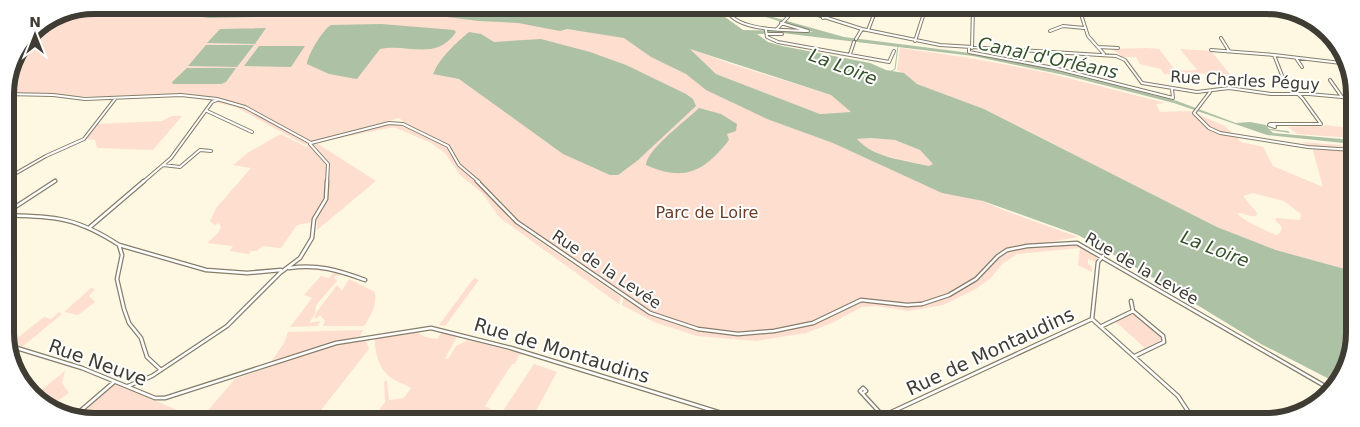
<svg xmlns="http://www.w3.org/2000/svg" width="1360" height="427" viewBox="0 0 1360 427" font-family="'DejaVu Sans',sans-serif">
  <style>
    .green { fill: #fedecf; fill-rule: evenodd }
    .water { fill: #adc1a5; fill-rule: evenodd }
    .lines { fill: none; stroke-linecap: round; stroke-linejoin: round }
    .stream { stroke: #adc1a5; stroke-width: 1 }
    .pedestrian-casing { stroke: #857e6b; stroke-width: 3 }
    .minor-far1-casing { stroke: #857e6b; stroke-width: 4 }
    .minor-casing { stroke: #857e6b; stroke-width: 5 }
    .pedestrian { stroke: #fff; stroke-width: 1 }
    .minor-far1 { stroke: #fff; stroke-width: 2 }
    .minor { stroke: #fff; stroke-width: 2.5 }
    .labels { text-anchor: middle; stroke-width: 4; stroke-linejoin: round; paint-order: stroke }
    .street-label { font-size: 16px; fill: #3e3c33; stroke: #fff }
    .park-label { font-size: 16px; fill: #6a3c25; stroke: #fff }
    .water-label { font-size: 18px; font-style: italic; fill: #345128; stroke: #fff }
    .near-street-label { font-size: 19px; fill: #3e3c33; stroke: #fff }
    .rim { fill: none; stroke: #3e3c33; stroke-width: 6 }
  </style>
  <rect width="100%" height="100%" fill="#fef7e2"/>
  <path class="green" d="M94 5 390 8 626 36 688 72 1003 210 1078 237 1008 249 994 258 971 281 943 297 926 302 903 304 879 300H860L813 321 758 332 741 333 699 329 664 318 642 308 623 294 621 290 618 288 620 292 517 222C495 202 481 180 457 163L484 188 507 216 536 239 621 297 619 304 500 218 482 193 460 175 445 153 431 143 394 127 314 143C345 135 383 116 413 130L399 118 313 142 242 105 185 94 187 93 104 97 5 93V88L31 31 60 12Z
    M689 48 728 63 831 95 852 112 820 114 716 74Z
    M900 48 970 58 1044 72 1166 103 1156 104 1160 112 1190 111 1225 126 1241 142 1263 147 1273 166 1323 187 1312 147 1302 142 1353 146 1352 271 1276 250 1217 227 984 109 917 84 897 70ZM1253 193 1284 201 1301 214 1300 220 1276 218 1275 220 1282 227 1280 233 1276 235C1267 231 1241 220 1237 213 1244 213 1250 217 1256 216L1257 213 1243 196Z
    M1146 48 1159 49 1176 71 1197 70 1180 49 1211 51 1233 78 1201 73 1200 74H1190L1193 80H1181L1178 75 1164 74 1161 69 1140 64 1136 57H1122L1112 49Z
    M210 99 245 107 308 143 305 145 236 107 214 102 211 105Z
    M171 116H182L153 150 97 148 95 140 86 139 96 124 162 121Z
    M1324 125 1350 128 1353 126V138L1297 134 1288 127 1315 126 1324 127Z
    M281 134 306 147 309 145 327 163 325 198 312 222 297 225 281 248 262 246 257 251H251L249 254 230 251 233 246 207 243 218 233 221 227 219 223 215 225 210 221 217 207 251 168 233 165 249 152Z
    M870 138 895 140 920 150 934 164 929 166C909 161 868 156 856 139Z
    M312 144H318L376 181 317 230V216L327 200 329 163Z
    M1073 243 1090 251 1082 249 1097 256 1096 262 1088 259V264L1092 267V272L1078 265 1080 248 1017 254 1002 264 991 278 976 289 943 305 908 311 877 306 862 307 832 323 806 333 756 341 697 336 654 322 622 305 624 297C691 341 744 340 819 321 834 317 845 304 860 301 878 298 899 306 917 305 929 304 946 297 957 292 974 284 983 270 997 258 1016 242 1050 245 1073 243Z
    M334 272 343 274 334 277 337 281 316 305 315 314 309 323 320 321 317 326 290 327 312 298 304 295 321 276 329 278Z
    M474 278 479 280 445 326 439 325Z
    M349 279 375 292C377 304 371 317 364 326H323L325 321 320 315 316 319 315 317 316 313 337 285 342 291Z
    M91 288 95 289 89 296 95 302 78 315 64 312Z
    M59 312 62 314 22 347 11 343 44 317 51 319Z
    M1131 314 1139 316 1137 318 1161 336V340L1145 348 1116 322Z
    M363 330 360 336 271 362 284 343 288 332Z
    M417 332 425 337 437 339 442 332 457 337 445 358 448 359 456 346 468 340 524 354 519 355 515 364H512L485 406 501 414 534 364 557 372 531 420H372L385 402 384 382 387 380 389 400 404 398 411 388C405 384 396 382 390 377 379 369 374 351 375 338Z
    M361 340 366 341 369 349 314 419H215L204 415 235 379 327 347Z
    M65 371 62 383 69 393 50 406 34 396Z
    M115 384 199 419H75Z"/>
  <path class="water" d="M121 5 466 6 519 9 513 6H666L691 10 693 8 689 7H711L743 30 813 32 734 7H737L844 37 970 53 1050 69 1177 101 1236 123 1250 122 1266 125 1269 129 1288 131 1290 133 1270 130 1273 133 1353 140V144L1267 135 1174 103 1064 75 973 56 782 33 757 34 768 42 782 46 870 63 886 70 904 73 917 84 984 109 1217 227 1276 250 1352 271V357L1335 382 1261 344 1127 262 1078 235 983 201 942 193 833 143 767 119 706 90 686 74 651 57 624 38 567 29 560 31 518 23 479 21 392 10 354 15 209 18ZM690 49 831 95 851 112 820 114 716 74ZM870 138 895 140 920 150 933 164 929 166C905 160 873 158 857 139Z
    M381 24 454 30 456 32C436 62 408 43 380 49L357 79 329 74 307 64C307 56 323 29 331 25Z
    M266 28 255 44 207 43 220 29Z
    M469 32 481 34 494 42 541 39 590 52 626 65 686 94 693 99 696 106 637 161 618 175H610L563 154 459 79 433 74C440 57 455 44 469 32Z
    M206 45H254L237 67 188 66Z
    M259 46H305L291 67 244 66Z
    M187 68H236L226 82 221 84H173L172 82Z
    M699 108 721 114 737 124 736 131 727 134 729 140C704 172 684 182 646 165 646 150 688 119 699 108Z"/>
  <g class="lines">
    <path class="stream" d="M890 72 895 69 898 46"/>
    <g class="pedestrian-casing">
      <path id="pedestrian" d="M786 7 795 9"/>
    </g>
    <g class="minor-far1-casing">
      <path id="minor-far1" d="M726 7C732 32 788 30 808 31L781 23
        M843 7 875 13
        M1079 8 1088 36 1104 54
        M823 18 829 7
        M1316 25 1353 78
        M777 29 795 9H799L862 29 940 45 1116 56 1125 60 1142 83 1197 92 1229 88 1271 94H1309L1353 98
        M766 30 767 37 778 42 889 62 894 51
        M868 30 877 7
        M1050 31 1063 26 1084 28
        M767 34H782
        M1221 38 1229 51
        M856 39 862 29
        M915 41 926 7
        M1098 47 1118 48
        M969 48V52L1054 68 1173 98 1172 89
        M972 48 973 7
        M1211 50 1274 55
        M850 54 854 42
        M1296 58 1302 67
        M1330 80 1342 97
        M1210 92 1194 113 1209 128 1220 133 1308 147 1353 150
        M5 94 53 95 85 99 181 95 217 99 245 107 311 143 389 123 403 124 448 146 459 165 479 182
        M207 111 252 132
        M1270 124H1274L1275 127 1269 125Z
        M1274 124H1321L1303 99 1283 78 1274 55 1341 63
        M310 144 328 164 327 182
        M163 165 180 167 200 150 211 151
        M6 179 46 156 84 139 115 99
        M143 182 171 158 212 102 217 100"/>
    </g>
    <g class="minor-casing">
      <path id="minor" d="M477 181 517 222 650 313 698 329 738 334 774 331 813 323 861 300 907 305 922 304 949 295 976 279 998 256 1007 250 1027 246 1077 243 1330 389
        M6 213 55 181
        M6 215C56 217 76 217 119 245L122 255 117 279 124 309 129 323 141 338 147 357 161 370
        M90 227 144 181
        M119 245 206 270 247 273 281 270
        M289 268C318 264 338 270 365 280
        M1131 301 1133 311
        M1092 319 1178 396 1195 422
        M1092 319 1098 262 1103 256
        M1102 326 1133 311 1163 336 1164 342 1135 356
        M7 345 82 368 155 398H165L336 343 431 328 511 348 747 421
        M128 386 152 376 227 326 280 273 300 258 312 238 314 219 326 199 327 181
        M863 393 866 391 863 388 860 391 883 416
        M71 419 114 382
        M872 421 1092 319"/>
    </g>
    <use href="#pedestrian" class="pedestrian"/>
    <use href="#minor-far1" class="minor-far1"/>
    <use href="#minor" class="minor"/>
  </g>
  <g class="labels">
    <g class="street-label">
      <text transform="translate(1245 80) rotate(3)" y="6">Rue Charles Péguy</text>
      <text transform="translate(1142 268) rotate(30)" y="6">Rue de la Levée</text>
      <text transform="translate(607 269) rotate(34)" y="6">Rue de la Levée</text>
    </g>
    <g class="park-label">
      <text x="707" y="218">Parc de Loire</text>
    </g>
    <g class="water-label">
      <text transform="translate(1048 58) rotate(12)" y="6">Canal d'Orléans</text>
      <text transform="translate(843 67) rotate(21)" y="6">La Loire</text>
      <text transform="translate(1215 249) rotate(21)" y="6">La Loire</text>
    </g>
    <g class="near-street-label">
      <text transform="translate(562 350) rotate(17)" y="7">Rue de Montaudins</text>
      <text transform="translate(990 351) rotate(-25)" y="7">Rue de Montaudins</text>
      <text transform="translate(98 362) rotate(20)" y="7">Rue Neuve</text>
    </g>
  </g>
  <path d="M0 0H1360V427H0ZM94 14H1266A80 80 0 0 1 1346 94V333A80 80 0 0 1 1266 413H94A80 80 0 0 1 14 333V94A80 80 0 0 1 94 14Z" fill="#fff" fill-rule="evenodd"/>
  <path class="rim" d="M94 14H1266A80 80 0 0 1 1346 94V333A80 80 0 0 1 1266 413H94A80 80 0 0 1 14 333V94A80 80 0 0 1 94 14Z"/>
  <g transform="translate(35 35)" stroke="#ffffff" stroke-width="4" paint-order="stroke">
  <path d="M0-4L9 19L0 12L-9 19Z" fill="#3e3c33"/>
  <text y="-8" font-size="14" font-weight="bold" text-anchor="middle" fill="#3e3c33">N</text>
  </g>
</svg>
